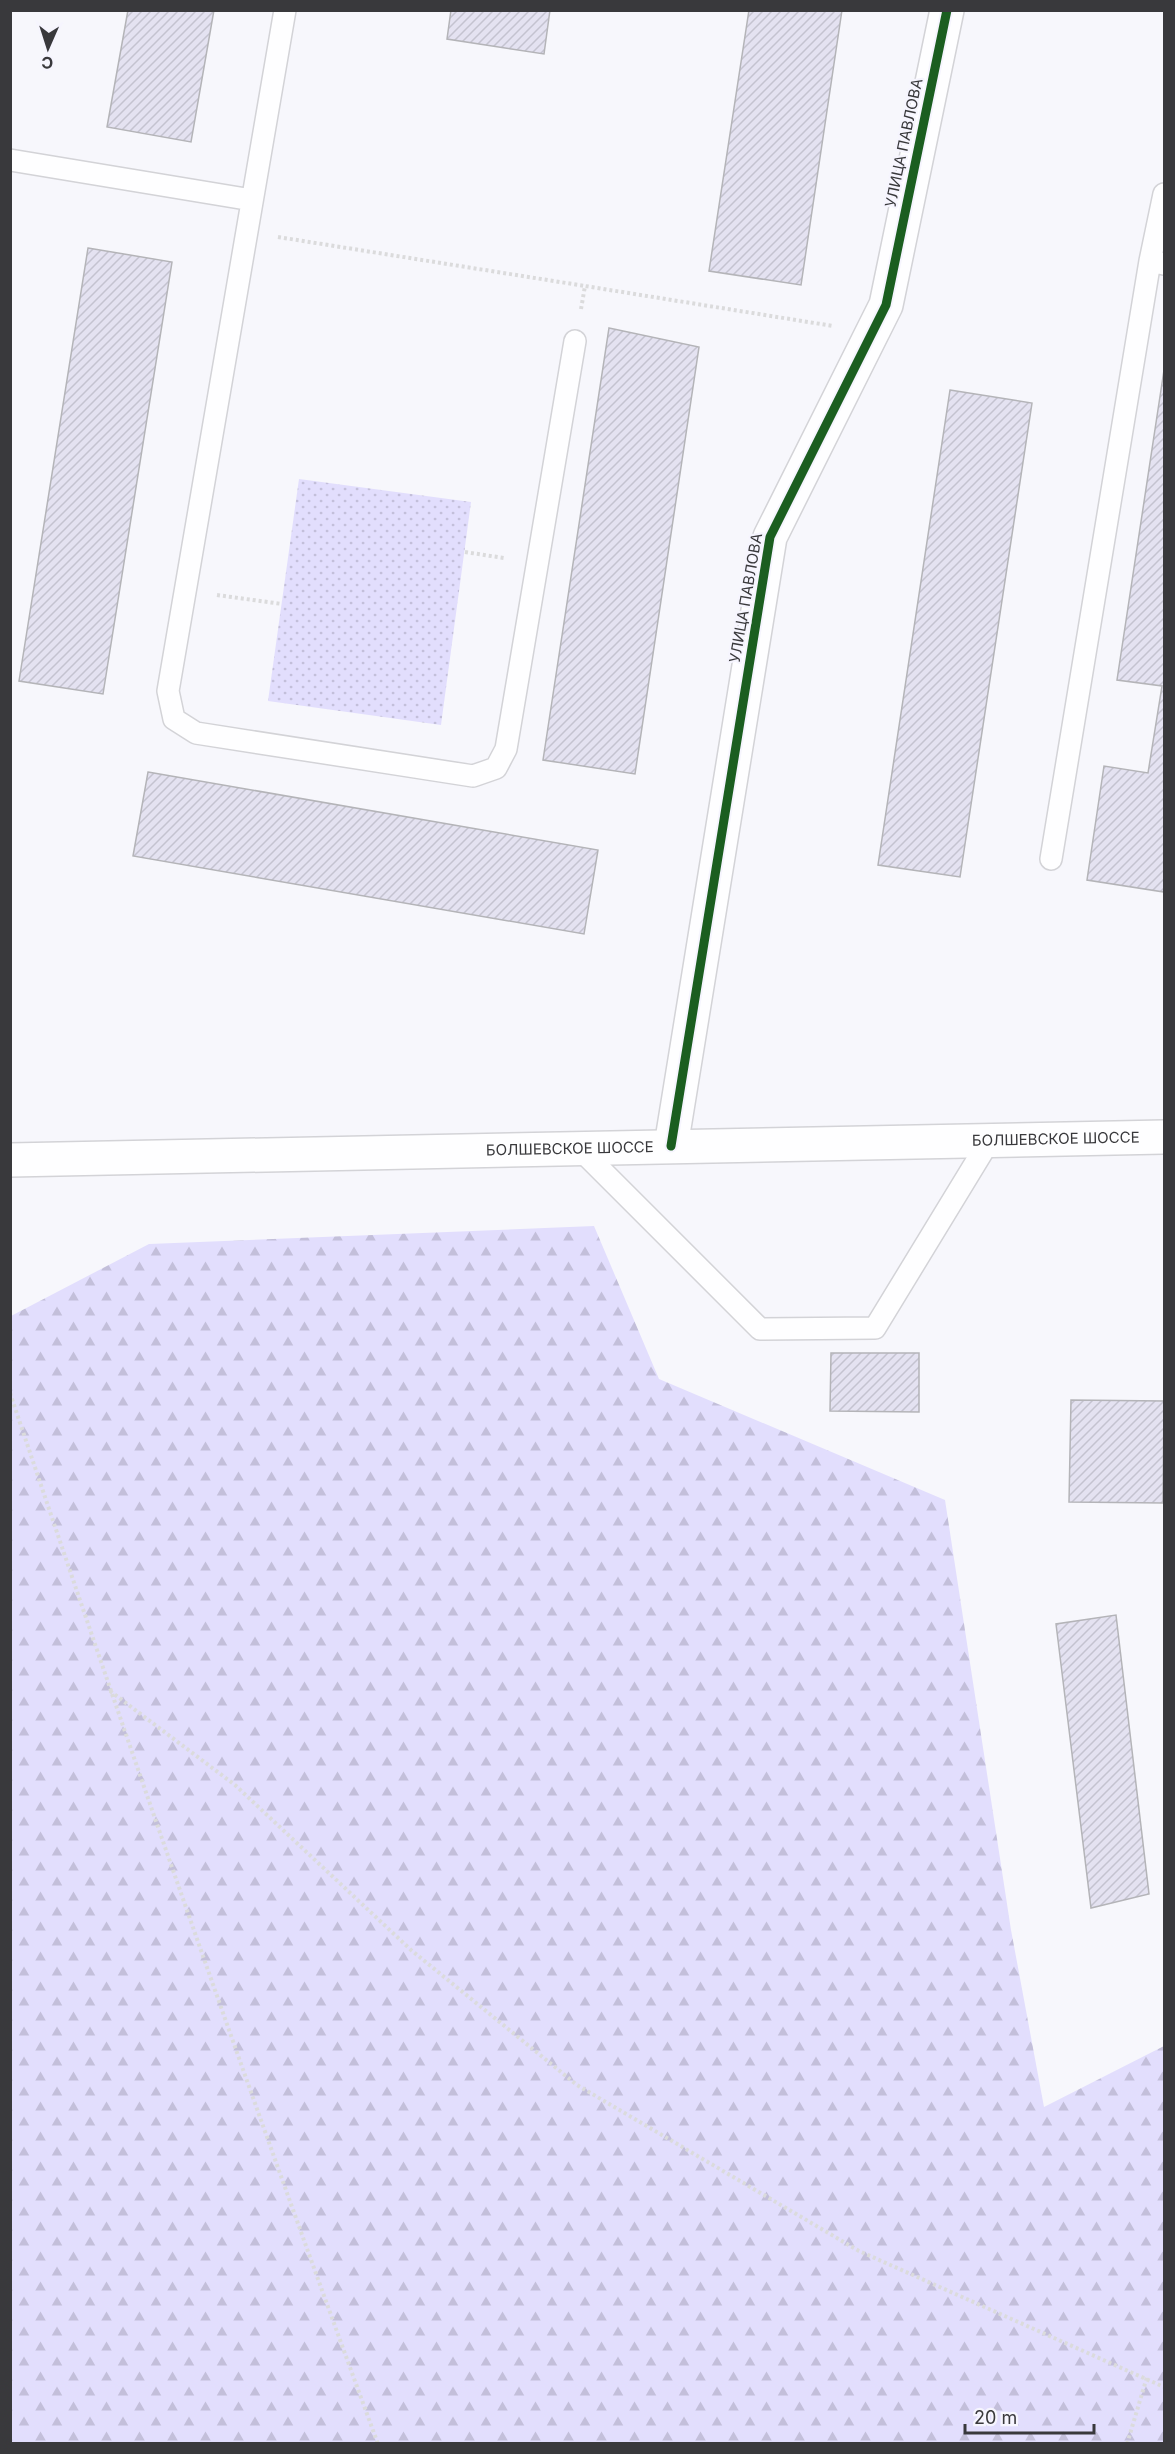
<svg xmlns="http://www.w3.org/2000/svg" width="1175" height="2454" viewBox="0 0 1175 2454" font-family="Inter,sans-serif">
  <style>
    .forest { fill: url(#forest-firs) }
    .park { fill: url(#park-dots) }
    .building { fill: url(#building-hatch); stroke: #b4b4b8; stroke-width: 1.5 }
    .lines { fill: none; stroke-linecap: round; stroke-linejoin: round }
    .lane-casing { stroke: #d3d3d7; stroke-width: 24 }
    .street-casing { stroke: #d3d3d7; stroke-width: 36 }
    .secondary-casing { stroke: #d3d3d7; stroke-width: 36 }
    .path { stroke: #dbdbdc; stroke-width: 4; stroke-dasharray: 3 3; stroke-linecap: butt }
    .lane { stroke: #fefeff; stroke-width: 21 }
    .street { stroke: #fefeff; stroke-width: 33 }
    .secondary { stroke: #fefeff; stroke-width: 33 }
    .cycleway-casing { stroke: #f6f5fe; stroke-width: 13 }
    .cycleway { stroke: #1b5e20; stroke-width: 9 }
    .labels { text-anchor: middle; stroke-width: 4.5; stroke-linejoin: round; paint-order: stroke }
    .street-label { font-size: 15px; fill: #39393c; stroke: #f6f5fe }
  </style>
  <defs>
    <pattern id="forest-firs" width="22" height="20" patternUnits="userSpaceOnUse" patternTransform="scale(1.5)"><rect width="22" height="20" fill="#e2defd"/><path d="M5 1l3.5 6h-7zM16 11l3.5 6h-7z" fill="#c3bfda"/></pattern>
    <pattern id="park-dots" width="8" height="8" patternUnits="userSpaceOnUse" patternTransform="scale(1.5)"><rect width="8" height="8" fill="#e2defd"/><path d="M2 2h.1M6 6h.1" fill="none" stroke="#c3bfda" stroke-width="1.8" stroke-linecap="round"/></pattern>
    <pattern id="building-hatch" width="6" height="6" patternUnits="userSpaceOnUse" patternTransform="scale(1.5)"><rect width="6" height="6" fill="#e4e2f1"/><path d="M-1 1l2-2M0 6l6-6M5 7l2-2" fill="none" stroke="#c4c3d0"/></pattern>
  </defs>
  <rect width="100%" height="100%" fill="#f7f7fc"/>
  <path class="forest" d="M594 1226 659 1379 945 1500 1011 1930 1044 2107 1164 2046V2443H11V1316L149 1244Z"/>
  <path class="park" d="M299 479 471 502 441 725 268 701Z"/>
  <path class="building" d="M128 10H214L191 142 107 127Z
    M451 10H550L544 54 447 39Z
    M749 10H842L801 285 709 271Z
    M88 248 172 262 103 694 19 681Z
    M609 328 699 347 635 774 543 760Z
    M1164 370V892L1087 880 1104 766 1148 773 1162 686 1117 680Z
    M950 390 1032 403 960 877 878 865Z
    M148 772 598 850 584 934 133 856Z
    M831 1353H919V1412L830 1411Z
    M1071 1400 1164 1401 1163 1503 1069 1502Z
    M1116 1615 1149 1894 1091 1908 1056 1624Z"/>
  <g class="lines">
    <g class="lane-casing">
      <path id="lane" d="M285 10 168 691 174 719 196 733 473 776 496 768 506 749 575 341
        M10 160 252 200
        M1150 261 1164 194
        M1051 859 1150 261 1164 264
        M578 1147 760 1329 875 1328 989 1141"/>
    </g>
    <g class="street-casing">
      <path id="street" d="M671 1146 770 537 886 305 947 10"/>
    </g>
    <g class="secondary-casing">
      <g id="secondary">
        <path id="s1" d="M10 1160 1164 1137"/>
      </g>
    </g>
    <path class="path" d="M278 237 585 286
      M581 309 585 286 833 326
      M465 552 504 558
      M217 595 282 604
      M10 1393C128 1745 250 2095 378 2444
      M110 1691 235 1785 411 1950 577 2085 859 2251 1164 2387
      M1127 2444 1147 2377"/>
    <use href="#lane" class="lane"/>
    <use href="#street" class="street"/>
    <use href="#secondary" class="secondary"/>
    <g class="cycleway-casing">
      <path id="cycleway" d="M671 1146 770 537 886 305 947 10"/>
    </g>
    <use href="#cycleway" class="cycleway"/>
  </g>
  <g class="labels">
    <g class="street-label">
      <text transform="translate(904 143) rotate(-78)" y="5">УЛИЦА ПАВЛОВА</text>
      <text transform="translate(746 598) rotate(-80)" y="5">УЛИЦА ПАВЛОВА</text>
      <text dy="5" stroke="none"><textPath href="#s1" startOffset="1046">БОЛШЕВСКОЕ ШОССЕ</textPath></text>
      <text dy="5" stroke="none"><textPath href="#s1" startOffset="560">БОЛШЕВСКОЕ ШОССЕ</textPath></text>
    </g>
  </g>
  <rect width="1175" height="2454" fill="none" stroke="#39393c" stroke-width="24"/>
  <g transform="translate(48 48) rotate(183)" stroke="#f6f5fe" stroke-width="4.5" paint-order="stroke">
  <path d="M0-4.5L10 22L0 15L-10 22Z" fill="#39393c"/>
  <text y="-9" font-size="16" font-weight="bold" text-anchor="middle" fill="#39393c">С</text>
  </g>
  <path d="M965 2424v9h129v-9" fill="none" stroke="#39393c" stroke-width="3"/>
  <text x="974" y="2424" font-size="18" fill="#39393c" stroke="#f6f5fe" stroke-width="4.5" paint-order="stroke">20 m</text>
</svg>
